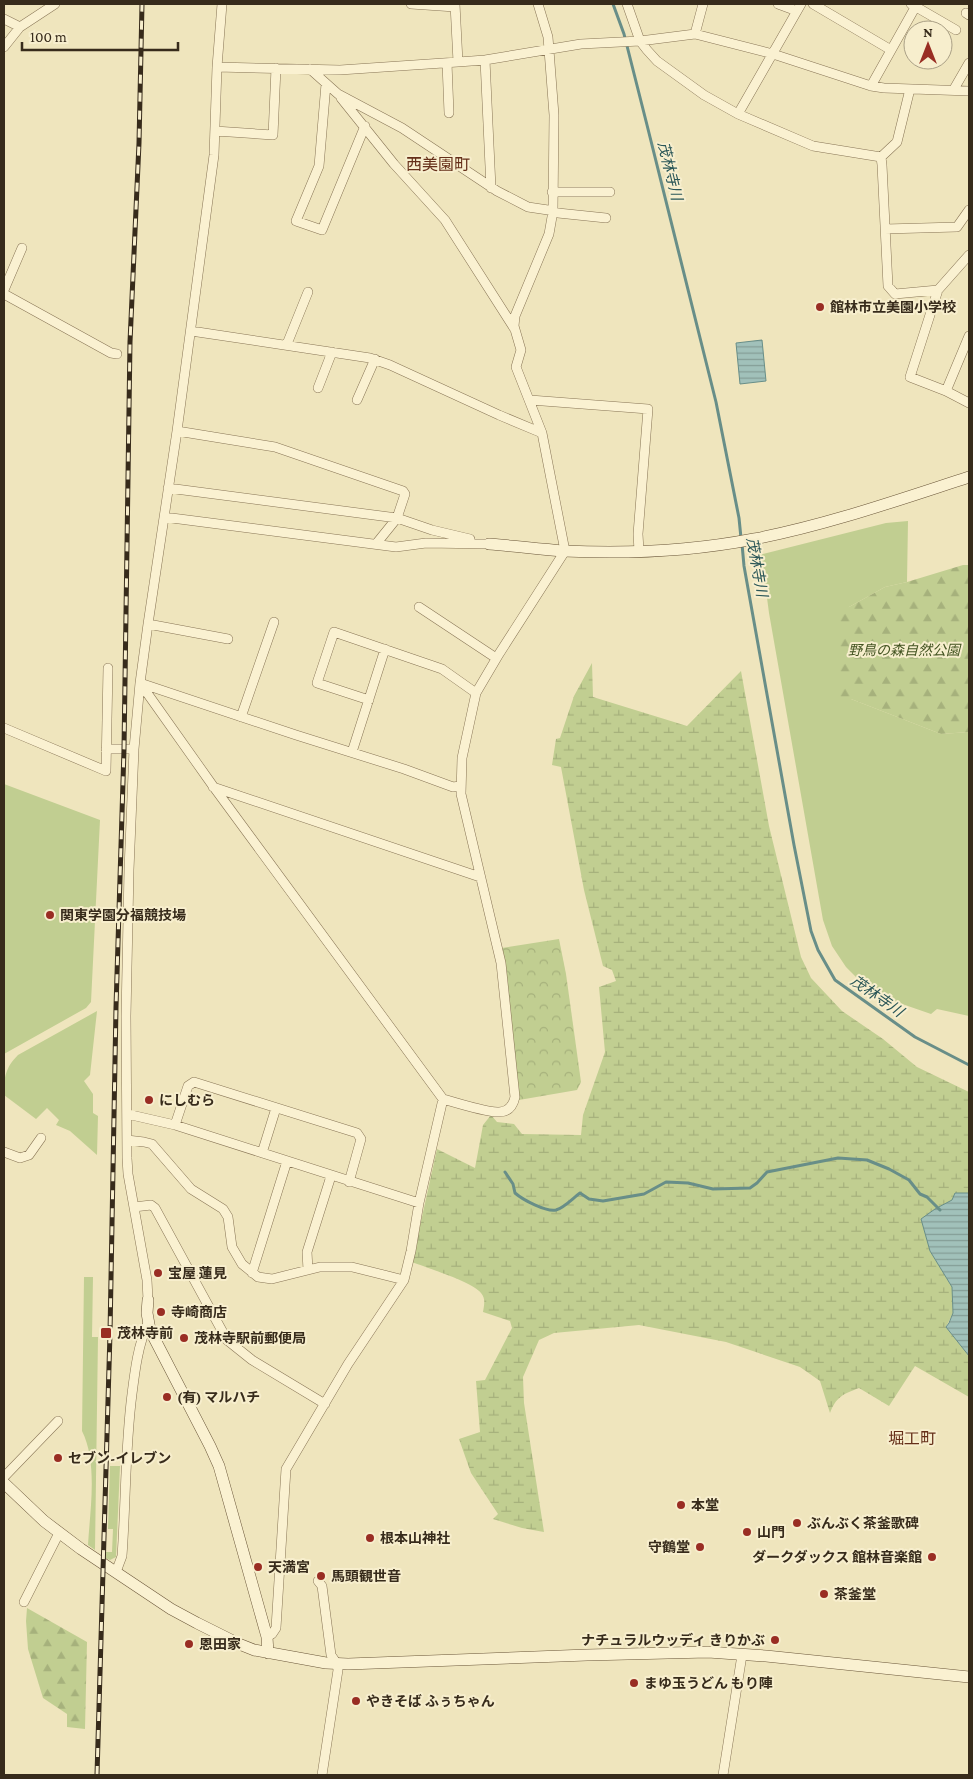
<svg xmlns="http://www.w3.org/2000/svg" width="973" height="1779" viewBox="0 0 973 1779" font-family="'Crimson Pro','Noto Sans JP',serif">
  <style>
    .green { fill: #c1ce91 }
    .forest { fill: url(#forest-firs) }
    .wetland { fill: url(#wetland-marsh) }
    .park { fill: url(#park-crowns) }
    .water { fill: url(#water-rules); stroke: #688e88 }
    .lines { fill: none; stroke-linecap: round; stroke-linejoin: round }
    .stream { stroke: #688e88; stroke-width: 3 }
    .street-casing { stroke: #887556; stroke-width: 10 }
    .secondary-casing { stroke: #6a5639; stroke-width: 12 }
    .street { stroke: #faf1d1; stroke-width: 9 }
    .secondary { stroke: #faf1d1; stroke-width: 11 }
    .rail-casing { stroke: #372b1b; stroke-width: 5 }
    .rail { stroke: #f7eecd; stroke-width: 3; stroke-dasharray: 9; stroke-linecap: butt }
    .poi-dot { fill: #992d23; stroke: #f7eecd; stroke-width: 2 }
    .labels { text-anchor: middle; stroke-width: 4; stroke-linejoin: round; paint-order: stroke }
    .poi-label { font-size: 14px; font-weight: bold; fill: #372b1b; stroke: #f7eecd; text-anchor: start }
    .park-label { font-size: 14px; font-style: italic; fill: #435421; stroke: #f7eecd }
    .water-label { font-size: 15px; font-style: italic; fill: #2a5657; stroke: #f7eecd }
    .quarter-label { font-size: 16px; fill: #652f19; stroke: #f7eecd }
  </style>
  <defs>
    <pattern id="forest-firs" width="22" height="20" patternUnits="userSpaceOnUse" patternTransform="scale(1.25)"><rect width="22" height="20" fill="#c1ce91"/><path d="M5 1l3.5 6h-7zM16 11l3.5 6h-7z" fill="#a6b17c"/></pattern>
    <pattern id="wetland-marsh" width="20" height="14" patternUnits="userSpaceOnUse" patternTransform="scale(1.25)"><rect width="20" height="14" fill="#c1ce91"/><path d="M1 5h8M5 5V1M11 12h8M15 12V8" fill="none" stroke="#a6b17c"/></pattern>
    <pattern id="park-crowns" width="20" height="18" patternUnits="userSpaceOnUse" patternTransform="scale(1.25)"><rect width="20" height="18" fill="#c1ce91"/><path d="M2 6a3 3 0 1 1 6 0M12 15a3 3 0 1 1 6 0" fill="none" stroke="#a6b17c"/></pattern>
    <pattern id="water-rules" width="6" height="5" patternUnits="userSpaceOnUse" patternTransform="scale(1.25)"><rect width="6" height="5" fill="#a1c1ba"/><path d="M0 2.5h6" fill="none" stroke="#849d96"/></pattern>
  </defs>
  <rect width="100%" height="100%" fill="#efe5bd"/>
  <path class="green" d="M908 521 907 582 885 587 849 607 838 699H851L941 734 969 732V1016L937 1009 931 1014 882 997 861 982 846 967 832 946 823 920 769 613 764 575 759 555 886 523Z
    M4 784 100 820 91 1002 86 1008 4 1054Z
    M97 1011 90 1075 84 1081 93 1094V1113L98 1116 97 1155 70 1131 56 1125 59 1120 47 1108 36 1119 4 1095C4 1078 5 1068 18 1055Z
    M84 1277H93L92 1337H98L95 1550 88 1545C90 1510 98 1463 82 1431Z
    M110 1466H120L116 1557 110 1560 105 1558V1552H112L113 1529H108Z"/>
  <path class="forest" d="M963 565H969V732L941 734 851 699H837V645L839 620 849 607 885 587 907 582Z
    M27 1608 87 1642 85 1729 67 1727V1714L43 1698 28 1649 26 1621Z"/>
  <path class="wetland" d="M592 663 593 697 687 726 741 671 769 826 801 957 811 978 842 1011 883 1039 917 1067 969 1092V1193L935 1209 930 1251 952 1287 953 1313 946 1327 969 1356V1397L915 1366 889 1406 859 1388C843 1394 836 1397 830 1413L820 1381 800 1367 726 1342 639 1325 554 1333 539 1340 523 1377 524 1403 544 1532 522 1528 493 1519 498 1514 471 1473 459 1439 480 1432 476 1381 485 1380 512 1328 510 1321 483 1312C484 1305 486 1299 481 1293 473 1282 427 1268 412 1262L437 1149 475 1168 483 1125 491 1115 497 1122 514 1124 522 1134 581 1135 583 1115 605 1052 599 987 616 981 612 970 603 966 584 890 561 767 552 765 556 739 560 738 574 696Z"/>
  <path class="park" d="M559 939 566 974 581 1082 577 1090 519 1100 502 948Z"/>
  <path class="water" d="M762 340 766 381 740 384 736 343Z
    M955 1193H969V1356L946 1327 949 1323 953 1313 952 1287 930 1251 921 1219 935 1209 952 1200Z"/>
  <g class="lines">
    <path class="stream" d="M613 4 624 34 647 125 716 402 739 518 741 538
      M742 544 744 566 794 845 811 931 818 950 835 980 915 1037 969 1065
      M505 1172 513 1184 515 1193C523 1200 546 1212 556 1210 564 1208 573 1198 580 1193L589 1199 603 1201 644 1194 666 1182 688 1183 713 1189 750 1188 757 1183 767 1172 838 1158 867 1160 889 1169 909 1180 920 1194 927 1197 940 1210"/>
    <g class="street-casing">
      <path id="street" d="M411 4 455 7
        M455 4 458 62
        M627 4 640 41 647 50 657 61 704 95 738 114 813 146 881 157
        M778 4 797 11
        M813 4 891 50
        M911 4 956 30
        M966 13 969 15
        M4 19 20 27
        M695 34 703 4
        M4 47 20 27 55 4
        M485 60 491 188
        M447 63 449 113
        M217 67 340 70 458 62 485 60 581 44 640 41 695 34 773 54 871 86 884 88 969 91
        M310 69 338 94 402 128 497 191 528 207 548 210 558 213 606 218
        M326 84 319 166 296 221 322 230 365 126
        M871 86 917 4
        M954 89 969 63
        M341 98 394 164 445 220 514 328
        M738 114 801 4
        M215 131 273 135 276 68
        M881 157 882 165 888 286 895 294 938 290 969 255
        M881 157 897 142 910 89
        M552 192H610
        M885 229 957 227 969 210
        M4 290 22 248
        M938 290 910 377 946 391 969 403
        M4 294 111 353 117 354
        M191 331 370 358 390 365 499 415 542 433
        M287 344 308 292
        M318 388 332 352
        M946 391 969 336
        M357 400 375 359
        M530 400 648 409 638 534 639 551
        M177 431 275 447 403 491 405 494 397 518 376 544
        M168 488 397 518 432 530 470 539
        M164 517 396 547 426 543 489 544
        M419 607 496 658
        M148 624 228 639
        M140 683 213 786 443 1099C453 1102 489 1113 499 1112 508 1112 513 1106 515 1097L501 963 461 794 462 758 476 693 499 654 565 551 542 433 516 367 521 350 514 326 515 316 549 234 553 211 554 115 548 37 538 4
        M140 683 296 735 404 769 453 787 460 786
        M369 700 317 683 334 632 442 669 476 693
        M241 717 274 622
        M4 728 106 771 108 668
        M106 749H134
        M352 752 385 649
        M213 787 480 877
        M127 1114 175 1125 419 1203
        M175 1125 188 1086 194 1082 357 1133 361 1139 349 1182
        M127 1140 144 1142 152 1144 191 1189 223 1209 228 1217 232 1247 242 1264 258 1277 272 1279 320 1267H352L404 1280
        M4 1152 20 1158 29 1155 41 1138
        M262 1153 276 1108
        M134 1207 151 1205 155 1208 227 1340 252 1360 325 1404
        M308 1270 307 1252 331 1176
        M252 1273 287 1161
        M148 1300 147 1280 128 1174 127 1158 126 1016 129 870 134 749 140 683 148 624 177 431 214 155 217 67 222 4
        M4 1477 58 1421
        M116 1572 122 1556C126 1502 125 1448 132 1394 135 1370 138 1345 148 1323
        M318 1581 322 1586 331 1655 337 1664 338 1670 322 1775
        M24 1602 59 1533
        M267 1637 272 1634 276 1628 286 1469 348 1364 404 1280 411 1251 419 1203 443 1099
        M723 1775 742 1655"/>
    </g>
    <g class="secondary-casing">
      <path id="secondary" d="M489 544C514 546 539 549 564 551 627 554 692 551 754 539 827 525 898 500 969 477
        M148 1300 147 1313 150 1330 210 1446 219 1466 267 1637 268 1653
        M4 1483 44 1521 81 1549 171 1609 197 1623 239 1644 254 1650 326 1663 348 1664 587 1655 708 1652 766 1656 969 1677"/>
    </g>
    <use href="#street" class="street"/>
    <use href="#secondary" class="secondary"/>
    <g class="rail-casing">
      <path id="rail" d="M97 1775 110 1333 116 1007 124 749 130 342 139 143 142 4"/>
    </g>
    <use href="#rail" class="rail"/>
  </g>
  <g class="poi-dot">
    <circle cx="820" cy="307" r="5"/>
    <circle cx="50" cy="915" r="5"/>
    <circle cx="149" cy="1100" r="5"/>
    <circle cx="158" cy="1273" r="5"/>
    <circle cx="161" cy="1312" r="5"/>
    <rect x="100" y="1327" width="12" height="12" rx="2.5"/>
    <circle cx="184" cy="1338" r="5"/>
    <circle cx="167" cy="1397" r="5"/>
    <circle cx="58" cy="1458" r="5"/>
    <circle cx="681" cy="1505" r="5"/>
    <circle cx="797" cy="1523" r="5"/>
    <circle cx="747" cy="1532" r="5"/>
    <circle cx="370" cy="1538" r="5"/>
    <circle cx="700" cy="1547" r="5"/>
    <circle cx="932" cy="1557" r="5"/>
    <circle cx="258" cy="1567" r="5"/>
    <circle cx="321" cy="1576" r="5"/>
    <circle cx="824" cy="1594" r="5"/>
    <circle cx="775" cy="1640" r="5"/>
    <circle cx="189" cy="1644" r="5"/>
    <circle cx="634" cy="1683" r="5"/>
    <circle cx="356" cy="1701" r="5"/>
  </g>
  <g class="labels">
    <g class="poi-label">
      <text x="830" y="312">館林市立美園小学校</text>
      <text x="60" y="920">関東学園分福競技場</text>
      <text x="159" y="1105">にしむら</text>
      <text x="168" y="1278">宝屋 蓮見</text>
      <text x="171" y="1317">寺崎商店</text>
      <text x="117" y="1338">茂林寺前</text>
      <text x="194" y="1343">茂林寺駅前郵便局</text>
      <text x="177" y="1402">(有) マルハチ</text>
      <text x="68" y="1463">セブン-イレブン</text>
      <text x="691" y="1510">本堂</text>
      <text x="807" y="1528">ぶんぶく茶釜歌碑</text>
      <text x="757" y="1537">山門</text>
      <text x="380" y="1543">根本山神社</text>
      <text x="690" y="1552" text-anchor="end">守鶴堂</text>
      <text x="922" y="1562" text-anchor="end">ダークダックス 館林音楽館</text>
      <text x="268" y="1572">天満宮</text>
      <text x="331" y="1581">馬頭観世音</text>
      <text x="834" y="1599">茶釜堂</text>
      <text x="765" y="1645" text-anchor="end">ナチュラルウッディ きりかぶ</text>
      <text x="199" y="1649">恩田家</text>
      <text x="644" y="1688">まゆ玉うどん もり陣</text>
      <text x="366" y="1706">やきそば ふぅちゃん</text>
    </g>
    <g class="park-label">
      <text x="904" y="655">野鳥の森自然公園</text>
    </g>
    <g class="water-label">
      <text transform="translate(670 171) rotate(76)" y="5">茂林寺川</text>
      <text transform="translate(757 567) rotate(80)" y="5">茂林寺川</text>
      <text transform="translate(877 996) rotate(35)" y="5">茂林寺川</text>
    </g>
    <g class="quarter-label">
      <text x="438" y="170">西美園町</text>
      <text x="912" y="1444">堀工町</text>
    </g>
  </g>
  <rect width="973" height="1779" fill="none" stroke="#372b1b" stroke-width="10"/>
  <g transform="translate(928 45)"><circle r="24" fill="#f7eecd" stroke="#aaa086"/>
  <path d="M0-4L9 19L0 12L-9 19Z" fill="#992d23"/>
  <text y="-8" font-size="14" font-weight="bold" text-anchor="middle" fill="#372b1b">N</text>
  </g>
  <path d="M22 42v8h156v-8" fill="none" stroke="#372b1b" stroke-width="2.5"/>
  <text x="30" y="42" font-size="15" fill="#372b1b" stroke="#f7eecd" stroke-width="4" paint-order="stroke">100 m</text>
</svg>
